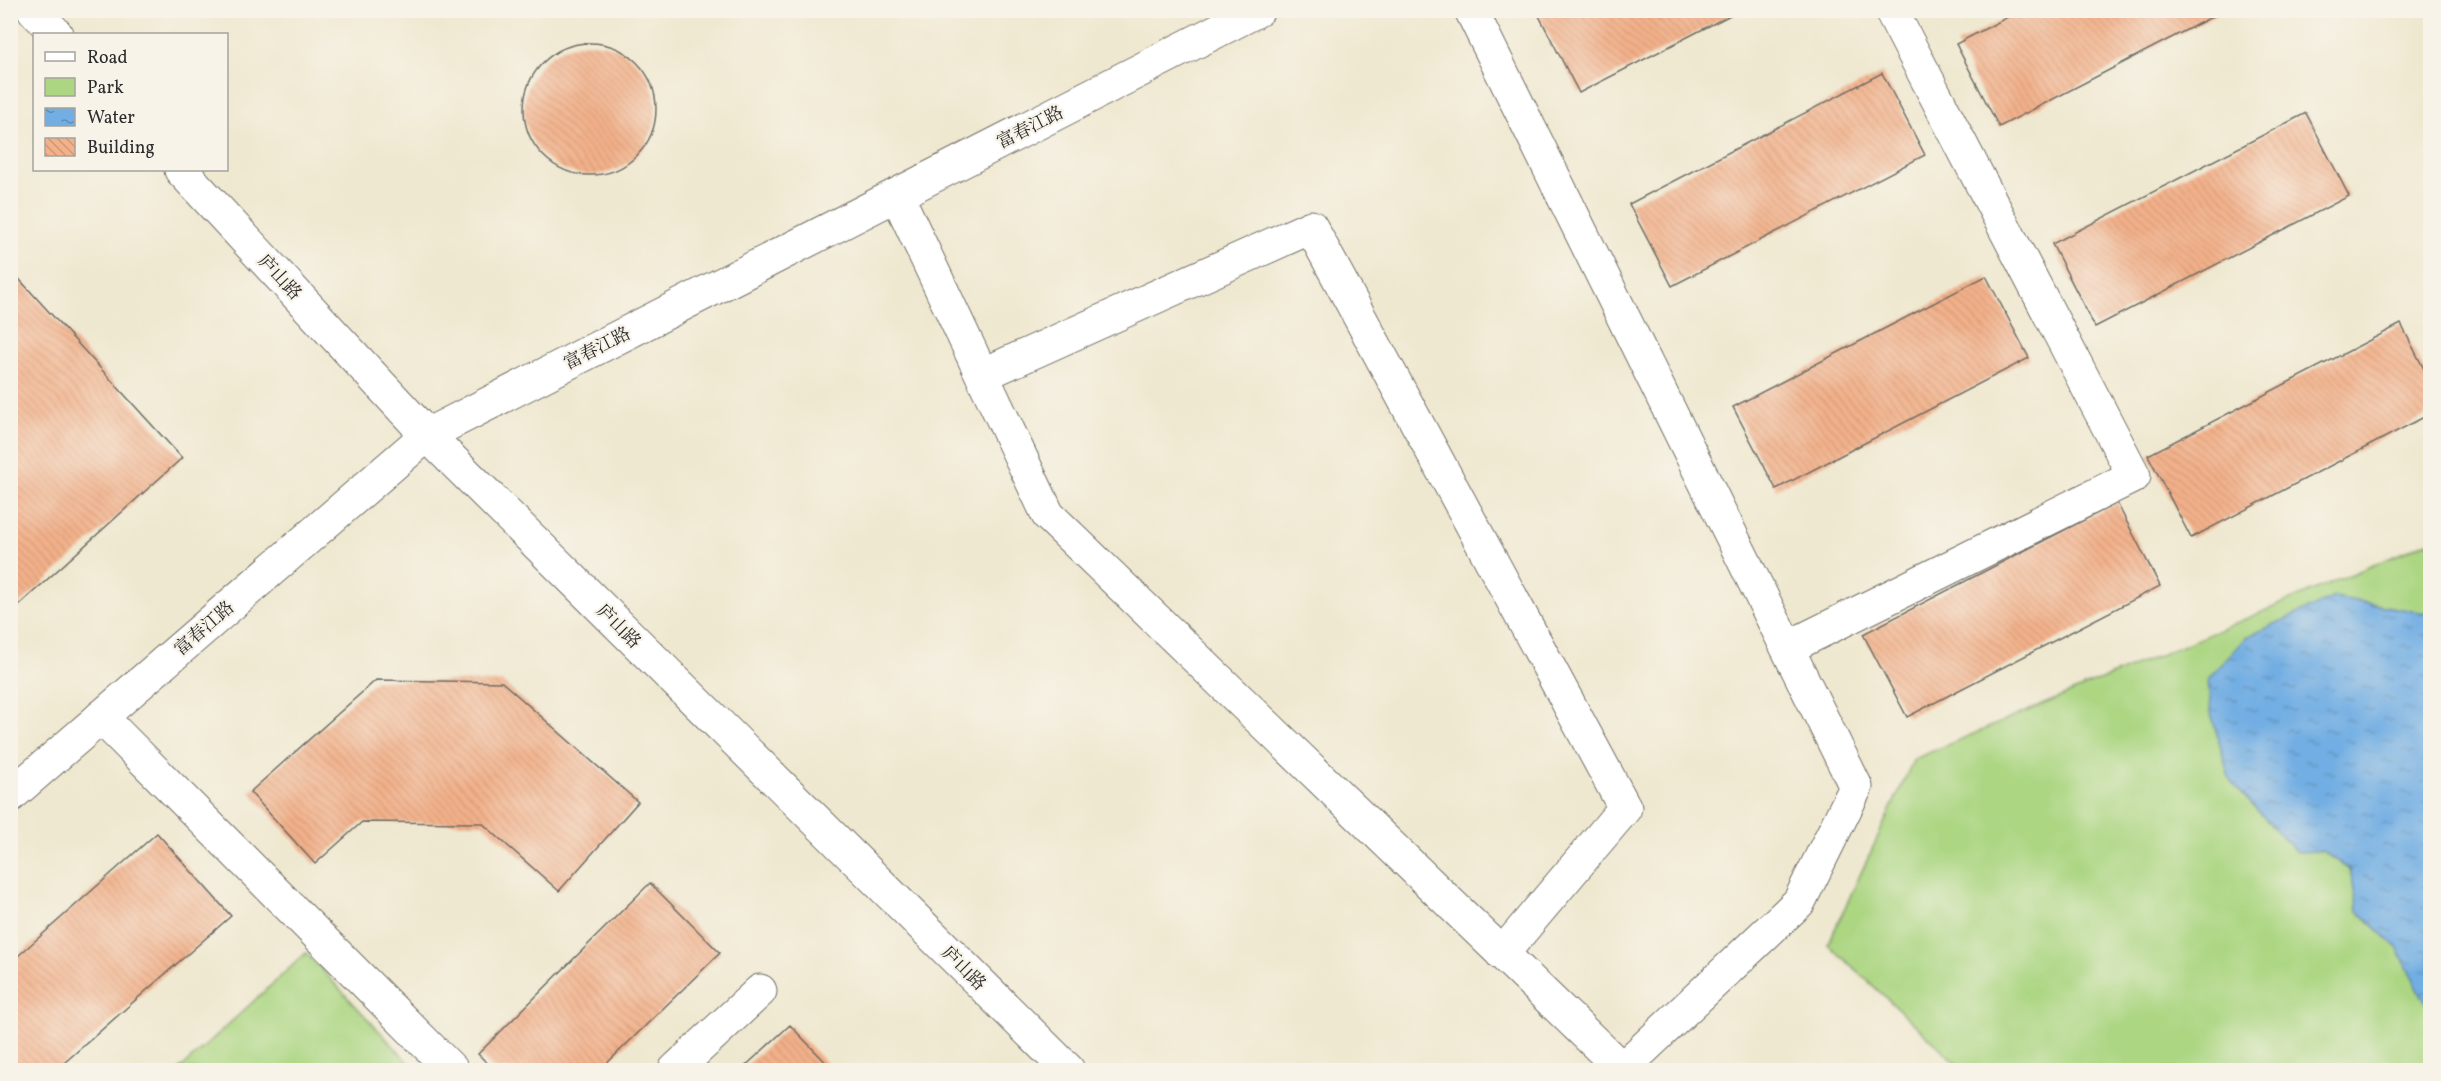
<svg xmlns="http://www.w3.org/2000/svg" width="2441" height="1081" viewBox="0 0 2441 1081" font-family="Vollkorn,'Noto Serif SC',serif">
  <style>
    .green { fill: #acd682; stroke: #6c8056; stroke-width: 1.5 }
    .water { fill: url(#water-ripples); stroke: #4e6c87; stroke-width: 1.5 }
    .building { fill: url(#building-back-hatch) }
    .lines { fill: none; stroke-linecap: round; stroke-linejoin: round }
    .minor-casing { stroke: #706d65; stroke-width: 35 }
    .tertiary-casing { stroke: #706d65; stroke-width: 35 }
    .minor { stroke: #fff; stroke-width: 33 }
    .tertiary { stroke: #fff; stroke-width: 33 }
    .labels { text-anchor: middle; stroke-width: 4.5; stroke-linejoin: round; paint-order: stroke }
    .street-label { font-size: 18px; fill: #2b2b2b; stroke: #f7f3e8 }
  </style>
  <defs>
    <pattern id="water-ripples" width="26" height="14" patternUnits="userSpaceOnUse" patternTransform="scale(1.5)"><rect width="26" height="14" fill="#72aee3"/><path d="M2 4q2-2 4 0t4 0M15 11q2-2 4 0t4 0" fill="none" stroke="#5e8eb8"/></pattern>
    <pattern id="building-back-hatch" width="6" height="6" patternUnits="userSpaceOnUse" patternTransform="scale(1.5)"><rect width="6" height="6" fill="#f3b18a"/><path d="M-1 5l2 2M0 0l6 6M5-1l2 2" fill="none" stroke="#d09877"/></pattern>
  </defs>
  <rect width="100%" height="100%" fill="#f7f3e8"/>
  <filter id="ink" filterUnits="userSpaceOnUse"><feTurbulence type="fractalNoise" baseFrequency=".0167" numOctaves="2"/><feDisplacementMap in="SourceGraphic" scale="12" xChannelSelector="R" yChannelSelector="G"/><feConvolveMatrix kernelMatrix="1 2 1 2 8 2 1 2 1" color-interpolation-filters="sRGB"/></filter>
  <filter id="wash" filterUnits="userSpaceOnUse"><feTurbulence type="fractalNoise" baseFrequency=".008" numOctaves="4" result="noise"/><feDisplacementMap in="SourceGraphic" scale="24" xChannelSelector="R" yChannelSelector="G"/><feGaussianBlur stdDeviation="1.35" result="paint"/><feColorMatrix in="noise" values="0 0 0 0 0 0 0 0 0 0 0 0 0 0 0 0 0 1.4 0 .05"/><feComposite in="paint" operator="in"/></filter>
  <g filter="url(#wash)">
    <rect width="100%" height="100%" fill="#efe8d0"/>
    <path class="green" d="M2430 541V1070H1964L1828 944 1914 759Z
      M306 953 414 1068 411 1070H179Z"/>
    <path class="water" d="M2334 597 2430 614V1011L2397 948 2358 911 2350 869 2322 851 2296 852 2230 781 2211 713 2208 679 2246 637Z"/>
    <g id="blocks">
      <path class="building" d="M1536 10H1740L1579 93Z
        M2021 10H2225L1999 127 1956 44Z
        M524 109a66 66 0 1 1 132 0a66 66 0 1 1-132 0Z
        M1882 73 1925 155 1672 286 1629 204Z
        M2306 113 2349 196 2095 327 2052 244Z
        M10 269 182 458 10 613Z
        M1986 276 2029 358 1776 489 1733 407Z
        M2401 324 2430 381V414L2191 538 2148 455Z
        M2117 503 2160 586 1907 717 1863 634Z
        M376 680 502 682 638 802 559 891 482 823 362 822 315 864 250 792Z
        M157 833 231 916 56 1070H10V963Z
        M650 883 720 953 600 1070H494L478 1054Z
        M790 1025 833 1070H741Z"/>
    </g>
  </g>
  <g filter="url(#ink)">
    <use href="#blocks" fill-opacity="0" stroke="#706d65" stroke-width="1.5"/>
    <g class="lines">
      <g class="minor-casing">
        <path id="minor" d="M1471 10 1856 787 1799 902 1621 1070
          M897 195 1048 515 1623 1070
          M982 375 1311 227 1625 808 1502 954
          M1787 648 2134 476 1891 10
          M101 717 452 1070
          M675 1070 760 991"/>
      </g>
      <g class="tertiary-casing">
        <path id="tertiary" d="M34 10 56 34
          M181 170 427 435 1068 1070
          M10 796 427 435 1258 10"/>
      </g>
      <use href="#minor" class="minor"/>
      <use href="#tertiary" class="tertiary"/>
    </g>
  </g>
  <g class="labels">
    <g class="street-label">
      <text transform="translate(1030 127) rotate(-27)" y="6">富春江路</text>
      <text transform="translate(280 277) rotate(47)" y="6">庐山路</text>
      <text transform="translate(597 348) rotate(-27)" y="6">富春江路</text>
      <text transform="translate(619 626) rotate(45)" y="6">庐山路</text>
      <text transform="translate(204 628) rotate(-41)" y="6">富春江路</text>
      <text transform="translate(964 968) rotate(45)" y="6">庐山路</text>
    </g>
  </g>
  <rect width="2441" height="1081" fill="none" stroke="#f7f3e8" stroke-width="36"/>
  <rect x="33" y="33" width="195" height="138" fill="#f7f3e8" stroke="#a5a39c" stroke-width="1.5"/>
  <rect x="45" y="52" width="30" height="9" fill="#ffffff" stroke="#a5a39c" stroke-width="1.5"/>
  <text x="87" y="63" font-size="18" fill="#2b2b2b">Road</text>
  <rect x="45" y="78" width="30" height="18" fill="#acd682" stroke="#a5a39c" stroke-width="1.5"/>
  <text x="87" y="93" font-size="18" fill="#2b2b2b">Park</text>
  <rect x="45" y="108" width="30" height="18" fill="url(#water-ripples)" stroke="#a5a39c" stroke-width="1.5"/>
  <text x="87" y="123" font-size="18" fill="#2b2b2b">Water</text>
  <rect x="45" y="138" width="30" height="18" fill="url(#building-back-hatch)" stroke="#a5a39c" stroke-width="1.5"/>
  <text x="87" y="153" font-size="18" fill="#2b2b2b">Building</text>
</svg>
